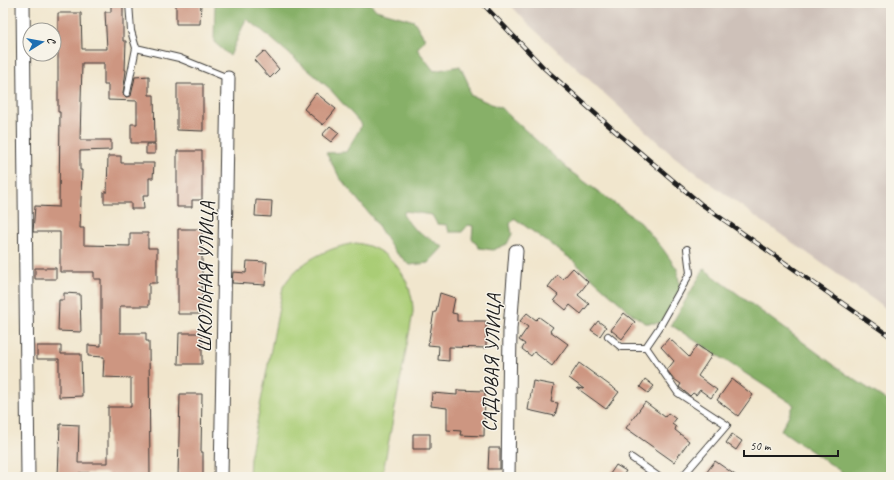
<svg xmlns="http://www.w3.org/2000/svg" width="894" height="480" viewBox="0 0 894 480" font-family="Caveat,sans-serif">
  <style>
    .industrial { fill: #cec1b9 }
    .green { fill: #aacd76; stroke: #637449 }
    .forest { fill: #87b067; stroke: #526642 }
    .building { fill: #cd9681 }
    .lines { fill: none; stroke-linecap: round; stroke-linejoin: round }
    .lane-casing { stroke: #3c3a37; stroke-width: 8 }
    .street-casing { stroke: #3c3a37; stroke-width: 15 }
    .lane { stroke: #fff; stroke-width: 6 }
    .street { stroke: #fff; stroke-width: 13 }
    .rail-casing { stroke: #1c1c1c; stroke-width: 4.5 }
    .rail { stroke: #f7f3e8; stroke-width: 3; stroke-dasharray: 9; stroke-linecap: butt }
    .labels { text-anchor: middle; stroke-width: 3; stroke-linejoin: round; paint-order: stroke }
    .street-label { font-size: 20px; fill: #1c1c1c; stroke: #f7f3e8 }
  </style>
  <rect width="100%" height="100%" fill="#f7f3e8"/>
  <filter id="ink" filterUnits="userSpaceOnUse"><feTurbulence type="fractalNoise" baseFrequency=".025" numOctaves="2"/><feDisplacementMap in="SourceGraphic" scale="8" xChannelSelector="R" yChannelSelector="G"/><feConvolveMatrix kernelMatrix="1 2 1 2 8 2 1 2 1" color-interpolation-filters="sRGB"/></filter>
  <filter id="wash" filterUnits="userSpaceOnUse"><feTurbulence type="fractalNoise" baseFrequency=".012" numOctaves="4" result="noise"/><feDisplacementMap in="SourceGraphic" scale="16" xChannelSelector="R" yChannelSelector="G"/><feGaussianBlur stdDeviation="0.9" result="paint"/><feColorMatrix in="noise" values="0 0 0 0 0 0 0 0 0 0 0 0 0 0 0 0 0 1.4 0 .05"/><feComposite in="paint" operator="in"/></filter>
  <g filter="url(#wash)">
    <rect width="100%" height="100%" fill="#f1e6cd"/>
    <path class="industrial" d="M509 3H891V312L752 214 672 155 528 24Z"/>
    <path class="green" d="M356 243C390 247 414 280 413 313L382 477H249L250 458 283 287C297 262 329 247 356 243Z"/>
    <path class="forest" d="M215 3H370L376 10 414 21 425 39 417 49 434 71 460 66 468 83 470 95 501 108 570 171 640 222 663 249 677 269 681 293 661 323H645L632 314 571 259 514 218 510 224 512 234 507 244 493 250 479 248 472 238 473 226 468 225 462 232H449L447 225 437 224 432 215 405 211 403 215 413 228 443 247 428 263 410 265 394 251 375 221 340 178 326 153 346 152 362 125 328 87 259 28 246 19 230 56 214 42Z
      M704 269 846 374 891 403V477H849L781 430 794 405 671 325Z"/>
    <g id="blocks">
      <path class="building" d="M111 3H123V41H126L125 70H126L123 94 126 97 131 96 135 77 149 76V95H154L155 143H131V124H137V101L108 100V85H104V63H82L80 140H111V150L80 151V170H82L80 228H84V245L130 246V233H148V248H157V283H149V306H120V333H146V341H149L150 477H108V473H79V477H58L60 424 79 425 78 463H108V407H131V378L103 377 104 357 88 356V345L101 346V279H94V272H60V232H33L35 206 59 207 60 112H58V13H81L82 49H107L105 12H111Z
        M176 3H201L200 24H176Z
        M264 51 279 69 270 78 254 60Z
        M177 84H203V131L177 130Z
        M316 93 336 109 323 125 304 109Z
        M330 126 339 133 331 142 322 135Z
        M146 144H155V154H146Z
        M177 151H202V200H192V207H177Z
        M108 156H121V163H154L153 178H149V195H143L144 209H131V203H104V192H107Z
        M256 200 272 201 271 217 255 216Z
        M178 229H202V314H178Z
        M247 261 267 262 265 285 232 283 233 272 246 273Z
        M35 268H56V279H35Z
        M573 268 588 282 578 295 589 304 581 314 570 305 566 310 554 300 558 295 548 287 557 275 563 279Z
        M64 293 80 294 81 332 58 331 59 300H64Z
        M440 293 455 298 452 313 457 314V321H486V348L449 347V361L438 360 439 346 428 345 434 312H436Z
        M527 313 536 320 539 317 553 327 550 331 568 344 552 366 534 352 531 356 522 349 525 344 519 340 528 327 520 321Z
        M624 313 635 322 622 339 611 330Z
        M598 321 606 327 600 336 591 330Z
        M179 333H202V364H178Z
        M669 338 689 357 697 345 712 355 698 376 717 390 711 398 700 390 696 395 693 393 690 396 679 387 681 384 674 379 667 370 674 361 661 347Z
        M37 346H61V354H81L82 396 59 397V359H37Z
        M579 363 619 392 606 409 577 388 584 389 569 378Z
        M645 379 654 386 648 393 640 387Z
        M732 379 753 395 738 416 717 400Z
        M533 381 554 385 551 402 558 403 555 416 528 410Z
        M457 390 485 391 484 436 460 435 461 431 447 430V408L431 406 432 393 457 395Z
        M180 394H202L201 452H203V477H178Z
        M645 402 665 417 668 413 676 419 672 424 676 427 675 430 689 441 674 462 626 428Z
        M413 434H430V449H413Z
        M732 434 742 441 736 450 726 443Z
        M489 448H500V469H488Z
        M715 461 738 477H703Z
        M616 465 626 471 622 477H608Z"/>
    </g>
  </g>
  <g filter="url(#ink)">
    <use href="#blocks" fill-opacity="0" stroke="#3c3a37" stroke-width="1"/>
    <g class="lines">
      <g class="lane-casing">
        <path id="lane" d="M136 48 179 58 228 78
          M127 93 136 48 131 31 129 3
          M608 336 621 347H646
          M632 458 659 477
          M682 477 727 425 678 393 646 347 659 328 690 273 687 249"/>
      </g>
      <g class="street-casing">
        <path id="street" d="M23 3 28 477
          M221 477 228 78
          M508 477 510 329 516 251"/>
      </g>
      <use href="#lane" class="lane"/>
      <use href="#street" class="street"/>
      <g class="rail-casing">
        <path id="rail" d="M482 3 544 68 616 132 701 204 891 337"/>
      </g>
      <use href="#rail" class="rail"/>
    </g>
  </g>
  <g class="labels">
    <g class="street-label">
      <text transform="translate(205 277) rotate(-89)" y="7">ШКОЛЬНАЯ УЛИЦА</text>
      <text transform="translate(491 363) rotate(-88)" y="7">САДОВАЯ УЛИЦА</text>
    </g>
  </g>
  <rect width="894" height="480" fill="none" stroke="#f7f3e8" stroke-width="16"/>
  <g transform="translate(42 42) rotate(79)"><circle r="19" fill="#f7f3e8" stroke="#9f9d96"/>
  <path d="M0-3L7 15L0 10L-7 15Z" fill="#1f6fb2"/>
  <text y="-6" font-size="11" font-weight="bold" text-anchor="middle" fill="#1c1c1c">С</text>
  </g>
  <path d="M744 450v6h94v-6" fill="none" stroke="#1c1c1c" stroke-width="2"/>
  <text x="750" y="450" font-size="12" fill="#1c1c1c" stroke="#f7f3e8" stroke-width="3" paint-order="stroke">50 m</text>
</svg>
